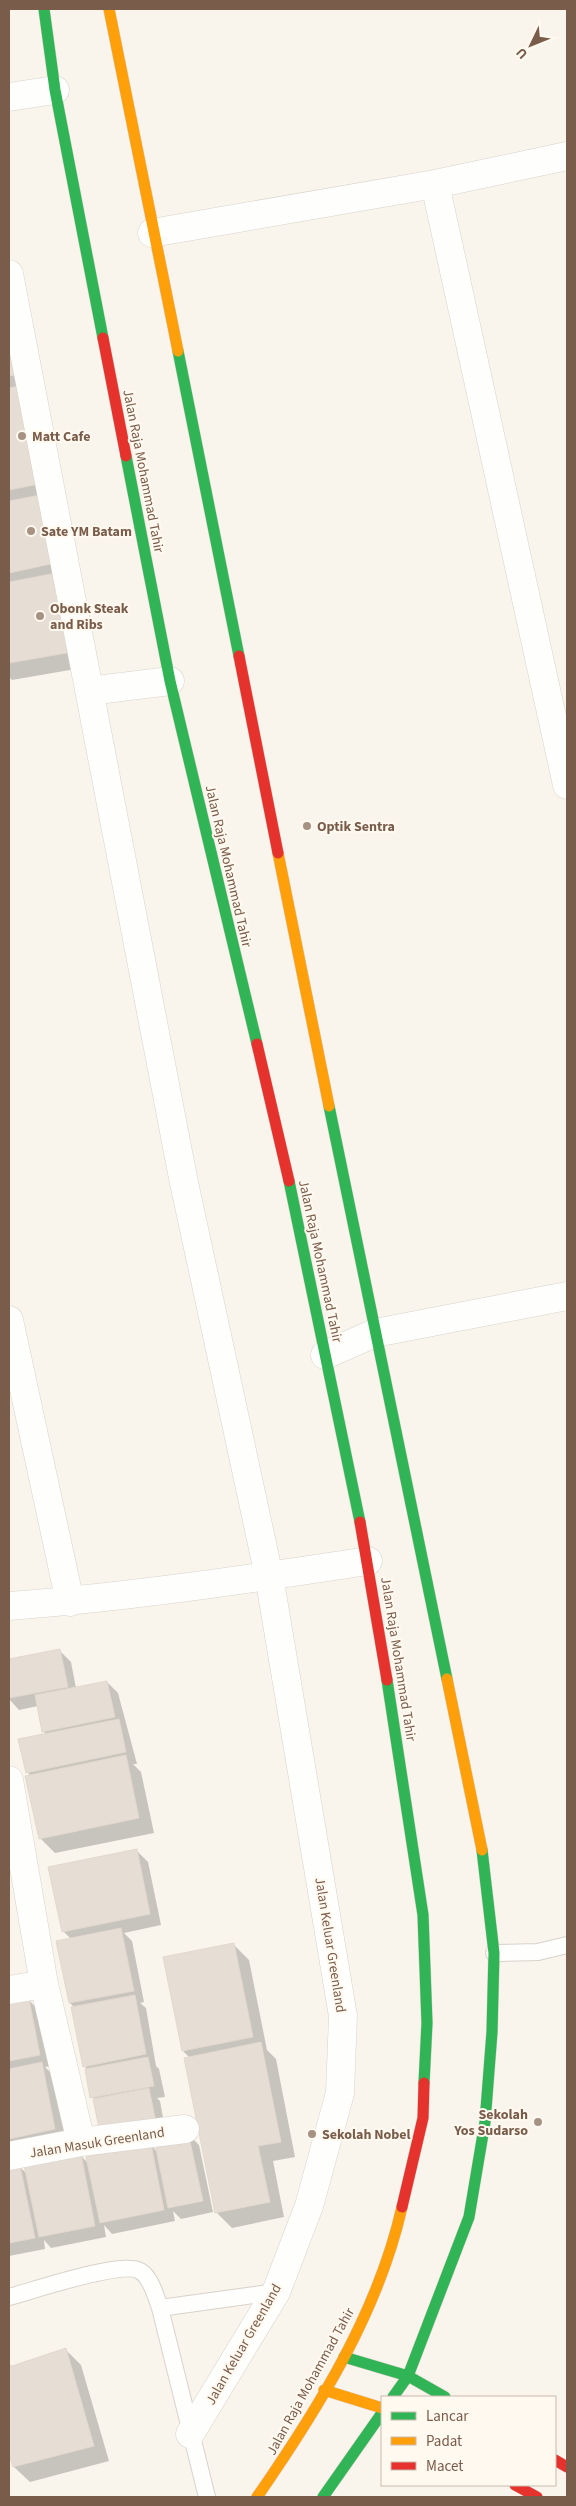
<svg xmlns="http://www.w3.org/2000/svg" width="576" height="2506" viewBox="0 0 576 2506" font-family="'Source Sans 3',sans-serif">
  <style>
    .shadow { fill: #0003 }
    .building { fill: #e6ddd4; stroke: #e2d8ce }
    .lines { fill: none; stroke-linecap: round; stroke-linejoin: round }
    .lane-casing { stroke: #d8d2cb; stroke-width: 18 }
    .street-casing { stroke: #d8d2cb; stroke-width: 29 }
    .fast-casing { stroke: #d9d1c9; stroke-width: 12 }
    .slow-casing { stroke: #d9d1c9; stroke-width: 12 }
    .jam-casing { stroke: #d9d1c9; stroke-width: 12 }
    .lane { stroke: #fefefc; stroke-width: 16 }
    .street { stroke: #fefefc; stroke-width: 28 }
    .fast { stroke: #30b455; stroke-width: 11 }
    .slow { stroke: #ff9f0a; stroke-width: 11 }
    .jam { stroke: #e5322d; stroke-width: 11 }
    .poi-dot { fill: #a69283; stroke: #fff9f0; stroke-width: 2 }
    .labels { text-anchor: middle; stroke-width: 4; stroke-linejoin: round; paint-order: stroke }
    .poi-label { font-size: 14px; font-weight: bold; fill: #7a5c4a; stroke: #fff9f0; text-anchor: start }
    .street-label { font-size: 14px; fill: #7a5c4a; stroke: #fff9f0 }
  </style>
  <rect width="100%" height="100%" fill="#f9f5ed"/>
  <path class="shadow" d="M9 292 93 666 12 680 9 677Z
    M59 1650 71 1662 76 1688 107 1682 118 1693 137 1764H133L141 1772 154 1833 55 1853 40 1838 31 1776 27 1772 47 1735 43 1731 38 1706 19 1710 9 1699V1661Z
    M136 1850 148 1862 161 1925 124 1933 132 1941 144 2002 140 2003 146 2008 156 2066 159 2069 165 2097 157 2098 160 2101 166 2134 91 2097 75 2008 70 2003 71 1939 63 1931Z
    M233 1944 249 1960 267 2050 276 2059 295 2157 273 2161 284 2217 232 2228 217 2213 190 2058 183 2051Z
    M29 2000 40 2012 51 2066 45 2067 53 2075 66 2141 9 2152V2004Z
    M188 2134 199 2145 213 2212 181 2219 173 2211 175 2221 112 2234 104 2225 106 2237 51 2248 44 2240 45 2249 9 2256V2169L20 2167 27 2174 81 2156 88 2163 151 2145 158 2153Z
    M66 2350 81 2365 109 2461 30 2482 14 2467 9 2450V2359L11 2368Z"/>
  <path class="building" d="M9 305 21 374 9 376Z
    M25 385 44 483 9 490V388Z
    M46 494 60 562 9 573V501Z
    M62 572 78 651 9 663V582Z
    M60 1649 68 1687 9 1698V1659Z
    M107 1681 115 1717 42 1732 35 1695Z
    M119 1719 126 1752 26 1773 18 1739Z
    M126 1755 139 1818 39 1839 25 1776Z
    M137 1849 150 1914 62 1932 48 1867Z
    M121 1928 134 1991 69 2003 56 1941Z
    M234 1943 253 2037 182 2051 163 1957Z
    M135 1995 146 2054 83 2067 71 2007Z
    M29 1999 40 2055 9 2061V2003Z
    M261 2042 281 2142 258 2146 270 2202 215 2213 184 2058Z
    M148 2057 154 2086 90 2098 85 2069Z
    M42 2062 55 2129 9 2139V2069Z
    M149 2088 156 2123 100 2133 93 2099Z
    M188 2132 203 2201 168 2208 154 2139Z
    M151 2144 164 2210 100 2223 86 2157Z
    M81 2154 95 2226 39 2237 24 2165Z
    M20 2166 35 2238 9 2243V2168Z
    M66 2348 94 2446 13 2467 9 2454V2367Z"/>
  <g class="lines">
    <g class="lane-casing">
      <path id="lane" d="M494 1953 538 1952 567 1945
        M9 2297C32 2291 122 2260 140 2271 151 2277 156 2297 160 2308L207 2497
        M160 2308 276 2292"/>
    </g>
    <g class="street-casing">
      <path id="street" d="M9 97 55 90
        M435 184 567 785
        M152 233 435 184 567 156
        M9 274 183 1178 269 1576 343 2016 340 2093 309 2206 276 2292 190 2434
        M89 691 170 681
        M9 1320 70 1602
        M325 1355 375 1333 567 1296
        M9 1606C129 1597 249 1579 368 1561
        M9 1780 44 1984 81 2142
        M9 1990 44 1984
        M9 2156 81 2142 185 2129"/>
    </g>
    <g class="fast-casing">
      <path id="fast" d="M44 9 55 90 103 338
        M178 351 239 656
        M126 456 170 681 257 1044
        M329 1106 447 1679
        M289 1181 360 1522
        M387 1680 423 1915 427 2023 424 2083
        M344 2357 408 2376 445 2397
        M393 2397 408 2376 469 2217 485 2122 492 2032 494 1953 482 1850
        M323 2497 382 2413"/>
    </g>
    <g class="slow-casing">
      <path id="slow" d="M109 9 178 351
        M278 853 329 1106
        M447 1679 482 1850
        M324 2390 382 2408
        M257 2497C318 2409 378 2313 402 2207"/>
    </g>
    <g class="jam-casing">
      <path id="jam" d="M103 338 126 456
        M239 656 278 853
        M257 1044 289 1181
        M360 1522 387 1680
        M402 2207 423 2118 424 2083
        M555 2460 567 2467
        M515 2485 537 2497"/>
    </g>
    <use href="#lane" class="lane"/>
    <use href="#street" class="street"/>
    <use href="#fast" class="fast"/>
    <use href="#slow" class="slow"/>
    <use href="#jam" class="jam"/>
  </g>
  <g class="poi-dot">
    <circle cx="22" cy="436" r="5"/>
    <circle cx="31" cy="531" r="5"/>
    <circle cx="40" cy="616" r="5"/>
    <circle cx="307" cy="826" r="5"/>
    <circle cx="538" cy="2122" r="5"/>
    <circle cx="312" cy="2134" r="5"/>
  </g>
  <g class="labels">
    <g class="poi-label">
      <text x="32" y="441">Matt Cafe</text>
      <text x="41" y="536">Sate YM Batam</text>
      <text x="50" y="613">Obonk Steak<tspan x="50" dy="16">and Ribs</tspan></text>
      <text x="317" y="831">Optik Sentra</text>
      <text x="528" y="2119" text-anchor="end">Sekolah<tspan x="528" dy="16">Yos Sudarso</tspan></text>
      <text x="322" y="2139">Sekolah Nobel</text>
    </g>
    <g class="street-label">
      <text transform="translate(144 471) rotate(79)" y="5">Jalan Raja Mohammad Tahir</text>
      <text transform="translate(229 866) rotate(77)" y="5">Jalan Raja Mohammad Tahir</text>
      <text transform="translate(321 1261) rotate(78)" y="5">Jalan Raja Mohammad Tahir</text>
      <text transform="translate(399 1659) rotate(81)" y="5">Jalan Raja Mohammad Tahir</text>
      <text transform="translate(331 1945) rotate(81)" y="5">Jalan Keluar Greenland</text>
      <text transform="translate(97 2142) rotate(-9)" y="5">Jalan Masuk Greenland</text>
      <text transform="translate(243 2344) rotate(-60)" y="5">Jalan Keluar Greenland</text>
      <text transform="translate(310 2381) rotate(-61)" y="5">Jalan Raja Mohammad Tahir</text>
    </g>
  </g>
  <rect width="576" height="2506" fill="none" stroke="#7a5c4a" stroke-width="20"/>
  <rect x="381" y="2396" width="175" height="90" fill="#fff9f0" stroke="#cabaae"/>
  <rect x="391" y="2412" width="25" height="8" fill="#30b455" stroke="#cabaae"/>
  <text x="426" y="2421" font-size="15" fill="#7a5c4a">Lancar</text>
  <rect x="391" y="2437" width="25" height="8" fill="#ff9f0a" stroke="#cabaae"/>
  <text x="426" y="2446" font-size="15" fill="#7a5c4a">Padat</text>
  <rect x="391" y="2462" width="25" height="8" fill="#e5322d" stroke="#cabaae"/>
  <text x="426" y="2471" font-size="15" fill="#7a5c4a">Macet</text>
  <g transform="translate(531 45) rotate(227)" stroke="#fff9f0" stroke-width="4" paint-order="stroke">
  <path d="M0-4L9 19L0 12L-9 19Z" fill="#7a5c4a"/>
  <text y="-8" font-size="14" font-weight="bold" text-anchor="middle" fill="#7a5c4a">U</text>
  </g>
</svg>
